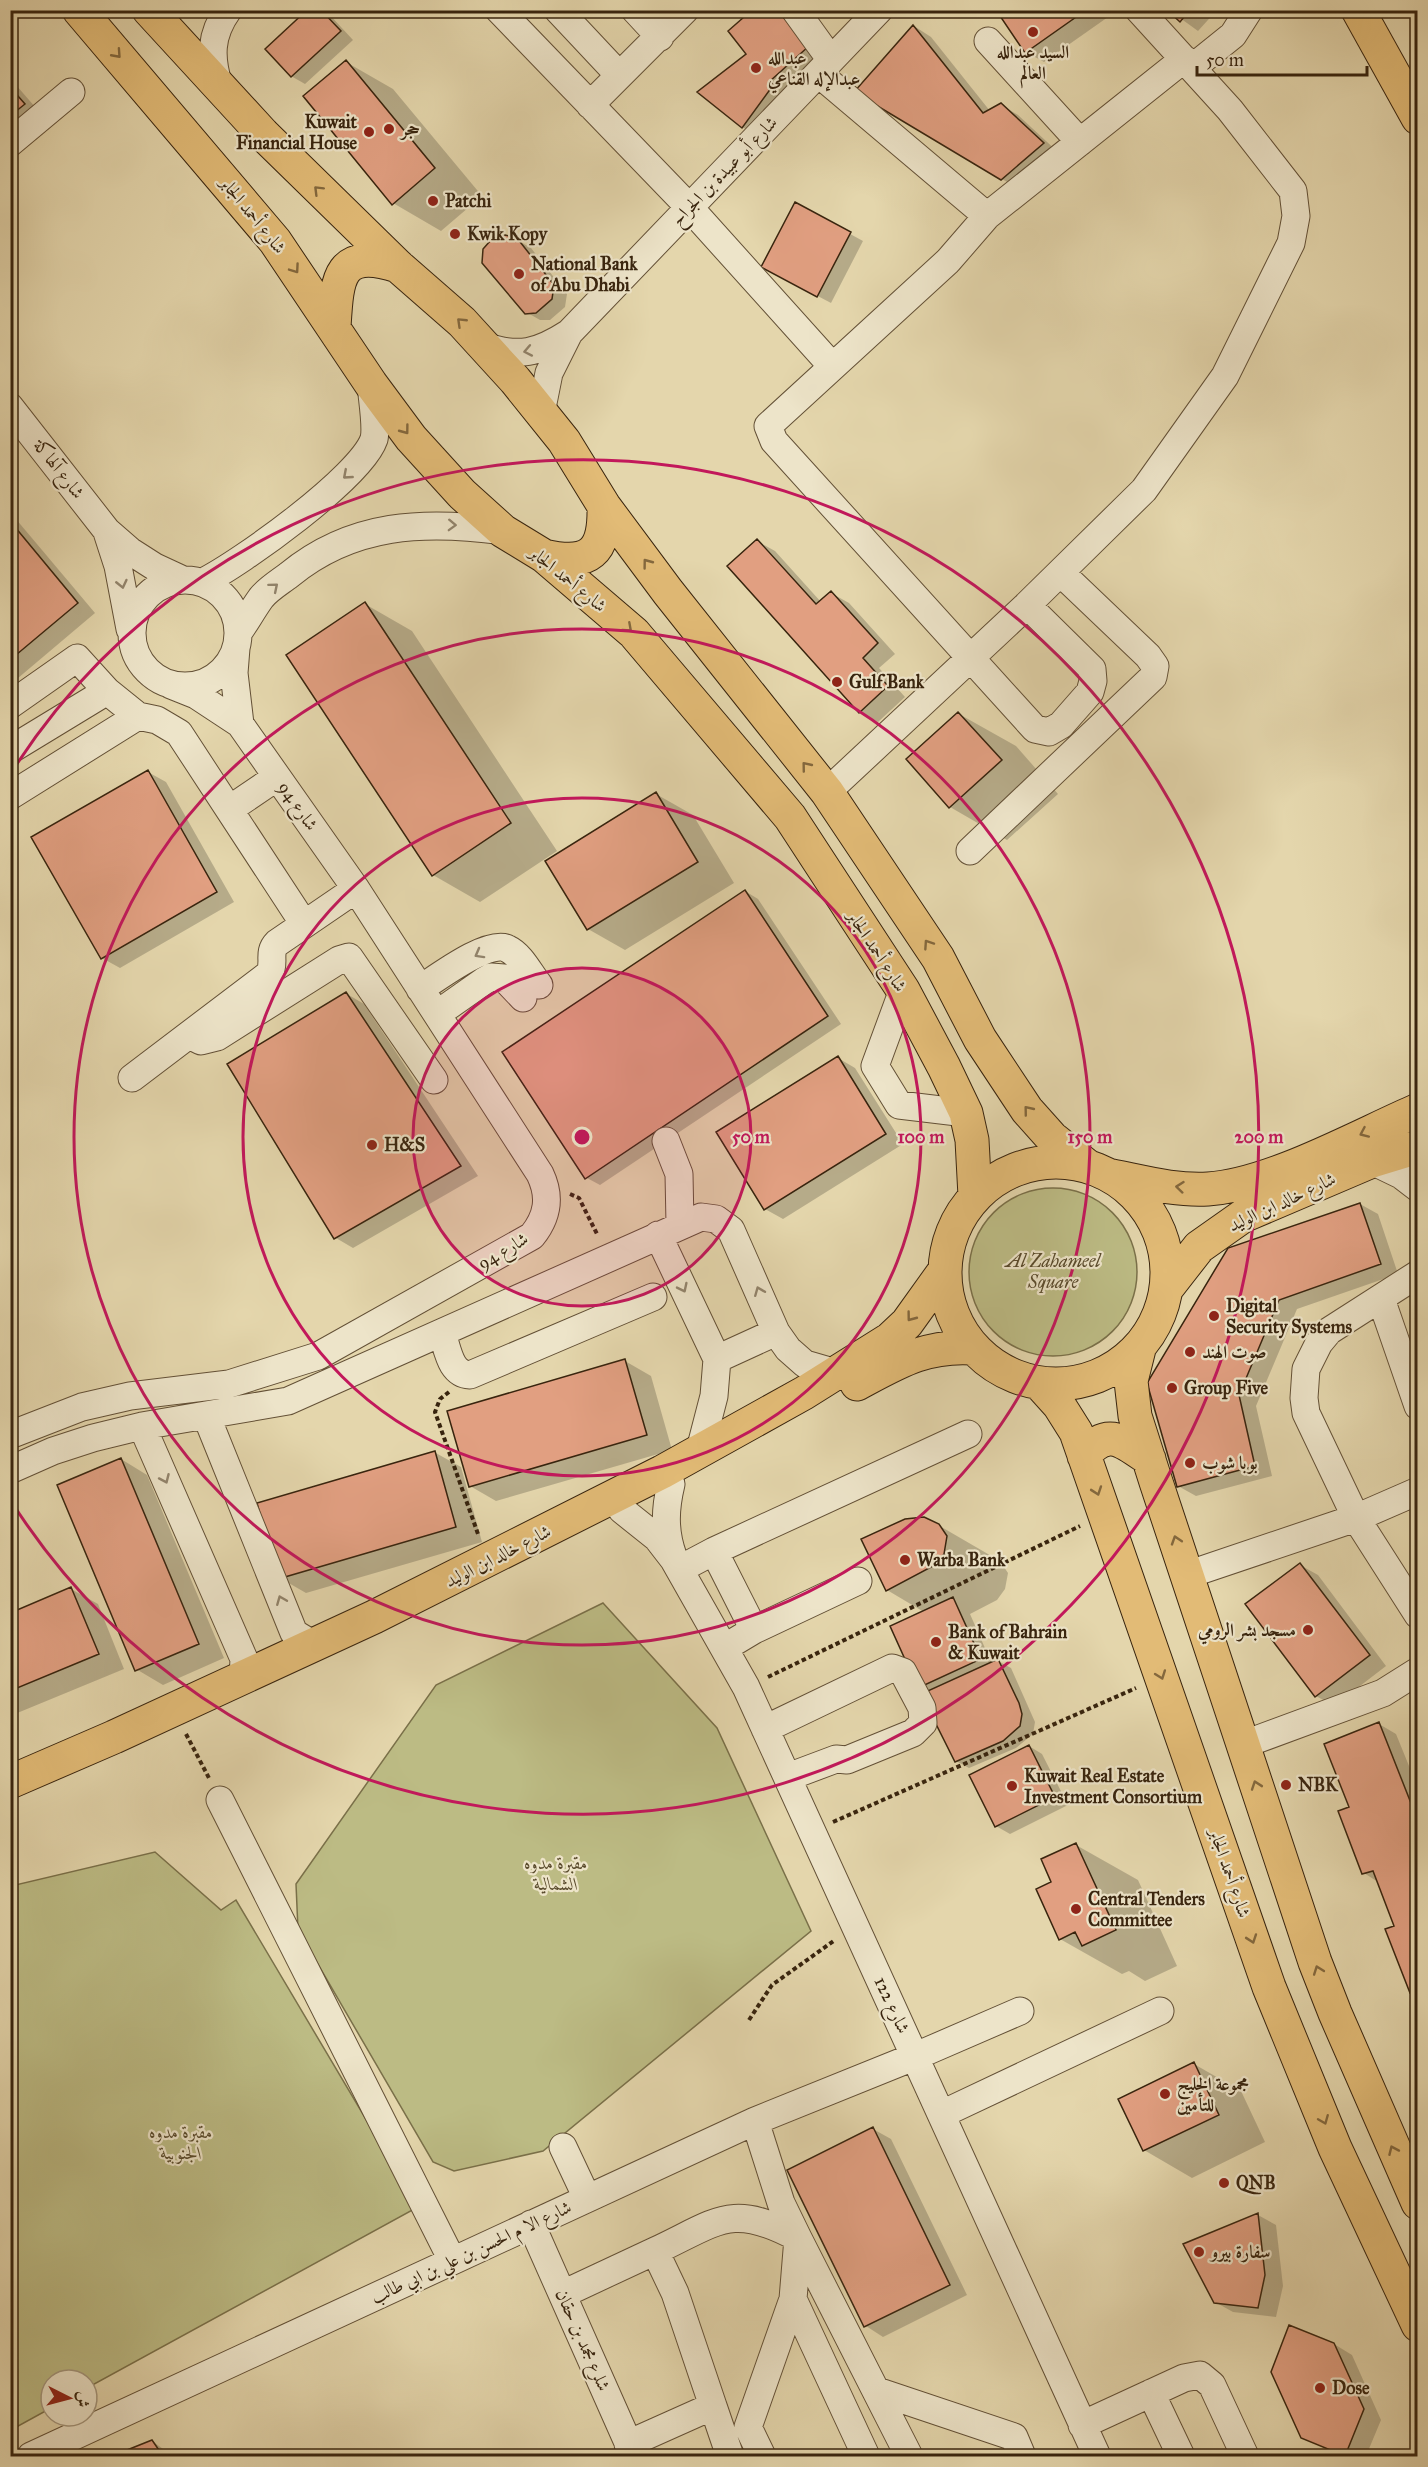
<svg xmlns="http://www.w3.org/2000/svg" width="1428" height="2467" viewBox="0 0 1428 2467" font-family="'IM FELL Great Primer',Amiri,serif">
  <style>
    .green { fill: #bcbb84; stroke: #7a7049; stroke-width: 1.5 }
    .shadow { fill: #0003 }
    .building { fill: #e19f81; stroke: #38240e; stroke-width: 1.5 }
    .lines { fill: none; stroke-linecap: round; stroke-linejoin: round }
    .minor-casing { stroke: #635036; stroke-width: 29 }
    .major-casing { stroke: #38240e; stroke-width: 35 }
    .path { stroke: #38240e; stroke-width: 4; stroke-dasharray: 4.5 3; stroke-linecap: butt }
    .minor { stroke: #ede4c9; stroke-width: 27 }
    .major { stroke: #e2bb76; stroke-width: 33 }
    .oneway { stroke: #84683d }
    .oneway2 { stroke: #92846c }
    .ring { fill: none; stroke: #c2185b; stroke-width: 3 }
    .poi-dot { fill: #8f2418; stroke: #ede4c9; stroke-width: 2 }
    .labels { text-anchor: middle; stroke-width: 4.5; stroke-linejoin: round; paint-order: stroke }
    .poi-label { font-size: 18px; font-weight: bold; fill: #38240e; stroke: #ede4c9; text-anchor: start }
    .street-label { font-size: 18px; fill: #38240e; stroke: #ede4c9 }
    .park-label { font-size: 18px; font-style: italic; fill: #594a2c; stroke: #ede4c9 }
    .centre { fill: #c2185b; stroke: #ede4c9; stroke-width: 3 }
    .ring-label { font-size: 18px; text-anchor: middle; font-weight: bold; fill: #c2185b; stroke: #ede4c9; stroke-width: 4.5; stroke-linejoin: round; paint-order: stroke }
  </style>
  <rect width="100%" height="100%" fill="#e4d6ac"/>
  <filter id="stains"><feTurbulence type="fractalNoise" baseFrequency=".00333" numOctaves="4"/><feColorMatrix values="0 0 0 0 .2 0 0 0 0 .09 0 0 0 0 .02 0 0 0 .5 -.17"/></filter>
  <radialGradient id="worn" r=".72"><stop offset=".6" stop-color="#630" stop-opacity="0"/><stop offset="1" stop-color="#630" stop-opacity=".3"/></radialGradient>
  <path class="green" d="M969 1272a84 84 0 1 1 168 0a84 84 0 1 1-168 0Z
    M603 1603 717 1728 811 1931 543 2151 454 2171 433 2162 298 1930 296 1884 436 1685Z
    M155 1852 221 1910 236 1900 418 2207 87 2388V2380H51V2408L11 2430V1886Z"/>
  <path class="shadow" d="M310 10 328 13 353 40 305 84 291 76Z
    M755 10H785L826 57 760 137 742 127 748 54Z
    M998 10H1118L1044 62 1026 52Z
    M1169 10H1217L1198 31Z
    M914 26 931 37 990 111 1001 105 1018 115 1060 154 1019 189 856 92Z
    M346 62 393 89 482 196 441 231 393 203Z
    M10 78 42 115 10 141Z
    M795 204 863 241 831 303 776 274Z
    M517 240 531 248 567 294 565 307 550 320H540L526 312Z
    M10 512 95 613 11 684H10Z
    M757 541 775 551 821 602 831 593 849 603 895 654 879 668 905 697 878 722 860 712Z
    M365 604 412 631 557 851 480 902 433 875Z
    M959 714 1016 746 1058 794 1007 840 950 807Z
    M148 772 166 782 234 902 120 968 102 958Z
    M656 794 693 815 734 883 625 950 588 929Z
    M745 891 758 899 841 1024 600 1185 587 1178Z
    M347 994 364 1004 478 1176 353 1248 336 1238 229 1064Z
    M838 1058 855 1068 903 1144 783 1219 765 1209Z
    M1360 1204 1378 1214 1398 1274 1297 1309 1256 1406 1272 1476 1196 1496 1178 1486 1149 1383Z
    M625 1361 651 1376 672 1450 496 1501 470 1486Z
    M434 1452 461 1467 482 1542 306 1593 280 1578Z
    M121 1459 147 1475 224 1658 163 1685 136 1669Z
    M938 1525 1000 1561 1008 1573 1005 1589 997 1600 970 1614 992 1664 998 1661 1011 1668 1035 1722 1033 1734 1016 1748 969 1768 956 1761 920 1687 924 1612 887 1590Z
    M1300 1565 1318 1575 1386 1666 1334 1706 1316 1696Z
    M71 1589 98 1604 124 1669 10 1716V1614Z
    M1379 1724 1396 1734 1418 1788V1995L1412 1992 1396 1927 1378 1882 1364 1873 1351 1808Z
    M1029 1746 1042 1754 1068 1805 1010 1834 996 1826Z
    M1076 1845 1138 1880 1177 1966 1145 1981 1129 1971 1122 1974 1060 1939 1053 1882Z
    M1194 2064 1241 2091 1265 2142 1192 2178 1144 2150Z
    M873 2129 891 2139 967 2295 883 2337 866 2326 789 2171Z
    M1258 2215 1276 2225 1283 2286 1276 2317 1233 2312 1215 2302Z
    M1334 2344 1352 2355 1381 2420 1366 2456H1342L1302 2437Z
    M152 2441 173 2456H116Z"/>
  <path class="building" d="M307 10H321L341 31 291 77 265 49Z
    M752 10H777L809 46 769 82 774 84 742 128 697 92 746 54 728 31Z
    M996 10H1086L1025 53Z
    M1167 10H1190L1180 22Z
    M913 25 983 113 1001 103 1044 143 1001 180 854 92Z
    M346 60 435 168 392 205 303 96Z
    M10 87 25 104 10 116Z
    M795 202 851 232 817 297 761 267Z
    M505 235 517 238 554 285 552 299 536 313 525 314 482 263 483 249 491 240Z
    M10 521 78 603 10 660Z
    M757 539 816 604 831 591 878 643 863 658 888 686 859 713 727 566Z
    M365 602 511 823 432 876 286 655Z
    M958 712 1002 760 949 808 906 759Z
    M148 770 217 892 101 959 31 837Z
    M656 792 698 862 587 930 545 861Z
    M745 890 828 1016 585 1179 502 1052Z
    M346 992 461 1166 334 1239 227 1064Z
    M838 1056 886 1134 764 1210 716 1132Z
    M1360 1203 1381 1264 1279 1300 1239 1395 1255 1466 1177 1487 1147 1383 1228 1248Z
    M625 1359 647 1435 469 1487 447 1411Z
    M435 1451 456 1527 278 1579 257 1503Z
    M121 1458 199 1644 135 1671 57 1485Z
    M924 1517 939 1524 947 1536 944 1554 935 1565 886 1591 861 1539 905 1519Z
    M1300 1563 1370 1655 1315 1697 1245 1604Z
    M71 1587 99 1654 10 1691V1613Z
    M953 1597 981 1659 918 1688 890 1626Z
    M998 1659 1019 1703 1022 1714 1020 1726 1003 1741 955 1762 921 1694Z
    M1379 1722 1418 1821V1990L1410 1993 1385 1929 1394 1926 1373 1871 1362 1874 1338 1811 1349 1807 1324 1744Z
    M1029 1745 1055 1797 995 1827 969 1775Z
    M1076 1843 1116 1930 1082 1946 1075 1932 1059 1940 1036 1889 1051 1882 1041 1859Z
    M1194 2062 1219 2115 1143 2151 1118 2099Z
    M873 2127 950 2285 864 2327 787 2170Z
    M1258 2213 1265 2275 1258 2308 1214 2303 1183 2244Z
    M1289 2325 1334 2343 1364 2409 1345 2456 1301 2438 1271 2372Z
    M152 2440 163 2456H112Z"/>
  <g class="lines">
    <g class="minor-casing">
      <path id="minor" d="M499 10 689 207 832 366
        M558 10 619 75
        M635 10 660 37
        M795 10 831 60
        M988 41 1080 142
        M1192 68 1233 35 1249 10
        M819 74 987 216
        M219 86C210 58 210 35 228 10
        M590 105 685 10
        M10 143 71 92
        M484 346C519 358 538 353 569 333L879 10
        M10 407 107 531 130 551 155 567 183 580
        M541 413 549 373 569 333
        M107 532 118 566 130 629
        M132 633a53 53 0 1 1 106 0a53 53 0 1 1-106 0Z
        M203 582C241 563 361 477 374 439 377 427 372 398 371 384
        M1027 605 1092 669 1093 681 1090 692 1061 725 1049 732 1035 729 774 441 768 426 948 261 987 216 1184 59
        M238 633C246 622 253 609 261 598 268 589 280 582 289 575 352 523 425 520 503 531
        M236 648 234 673 240 724
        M10 705 77 658 107 691 138 716 157 720 179 733 304 924
        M10 750 107 691
        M827 792 1027 605 1144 490 1225 376 1291 243 1296 216 1293 191 1230 110 1139 10
        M10 796 138 716
        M230 809 277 777
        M970 851 1153 677 1155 666 1148 656 1061 573
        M420 989C437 978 490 938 508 949 521 955 530 974 539 985
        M903 990 875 1066 899 1105 966 1113
        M437 1014 484 981 491 977 504 978 523 998
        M189 1035 201 1041 217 1037 339 960 349 957 434 1080
        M132 1078 269 974C276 963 267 953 277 943L356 889
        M666 1141 679 1174 680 1224
        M1372 1161 1401 1175 1418 1188
        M658 1235 717 1359 714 1396 700 1450
        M1418 1274 1329 1331 1319 1343 1306 1369 1304 1398 1306 1413 1356 1518 1418 1615
        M1381 1299 1418 1406
        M442 1333C448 1350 450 1374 470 1375L653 1297
        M717 1359 776 1332
        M206 1415 294 1633 314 1645
        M142 1426 244 1659 243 1678
        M10 1435 82 1407 130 1396 229 1384 318 1356 532 1236C548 1216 551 1197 540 1174L356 889 240 724 196 695 171 685
        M10 1470 53 1451 93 1438 142 1426 288 1401 701 1217 716 1219 731 1230 776 1332 788 1349 805 1364 836 1373
        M671 1484C665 1509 664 1531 673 1556
        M622 1510 657 1538 674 1560 746 1687 1097 2456
        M714 1551 754 1630
        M680 1569 714 1551 968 1434
        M1187 1575 1356 1518 1418 1491
        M724 1648 754 1630 858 1581
        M765 1729 892 1668 903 1672 922 1708 923 1723 913 1733 847 1760 836 1759 788 1777
        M1242 1745 1383 1693 1418 1671
        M220 1800 452 2260
        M942 2114 1160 2011
        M755 2121 781 2203 798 2238 793 2299 866 2456
        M563 2147 587 2198
        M531 2224 634 2456
        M655 2251C719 2221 731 2202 798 2238L909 2456
        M563 2294 655 2251 675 2293 713 2406 628 2444
        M877 2391 1014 2437 1022 2456
        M1151 2393 1181 2456
        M713 2406 730 2456
        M1082 2425 1184 2378 1200 2375 1212 2385 1245 2456
        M31 2456 755 2121 916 2056 1020 2011
        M762 2456 748 2427 793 2299"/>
    </g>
    <g class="major-casing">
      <path id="major" d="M79 10 275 241 371 384 411 438 462 494 503 531 544 556 634 633 790 817 903 990 944 1067 966 1113 972 1140 975 1196
        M149 10 263 134 398 266 462 322 515 380 564 441 604 506 668 592 827 792 938 958 980 1039 1027 1110 1052 1138 1086 1165
        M1358 10 1418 118
        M334 327C337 278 338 247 398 266
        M544 556C590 566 605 553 604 506
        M945 1273a111 111 0 1 1 222 0a111 111 0 1 1-222 0Z
        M1112 1176C1143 1182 1176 1191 1208 1189 1271 1185 1358 1136 1418 1110
        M1167 1288 1199 1247 1243 1216 1372 1161 1418 1147
        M1139 1349 1131 1381 1135 1416 1156 1482 1315 1962 1335 2013 1418 2203
        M857 1384C898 1362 925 1345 973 1348
        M1041 1385 1059 1405 1076 1432 1269 1987 1335 2148 1418 2325
        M1084 1456C1107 1426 1123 1441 1149 1459
        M10 1782 114 1737 374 1617 662 1472 804 1393 890 1339 907 1323 945 1270"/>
    </g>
    <path class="path" d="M570 1194 579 1198 598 1236
      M449 1392 440 1399 435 1412 478 1534
      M768 1677 1080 1526
      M186 1734 210 1780
      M833 1822 1136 1688
      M749 2020 772 1985 835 1940"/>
    <use href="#minor" class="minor"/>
    <use href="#major" class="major"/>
  </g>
  <defs><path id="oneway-chevron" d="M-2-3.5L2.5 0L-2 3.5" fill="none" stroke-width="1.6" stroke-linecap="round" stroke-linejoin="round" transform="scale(1.5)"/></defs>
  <g class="oneway">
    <use href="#oneway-chevron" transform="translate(117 54) rotate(48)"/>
    <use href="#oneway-chevron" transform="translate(318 190) rotate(-135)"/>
    <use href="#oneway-chevron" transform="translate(295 269) rotate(55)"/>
    <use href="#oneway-chevron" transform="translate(461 322) rotate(-136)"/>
    <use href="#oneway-chevron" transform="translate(405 430) rotate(53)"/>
    <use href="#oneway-chevron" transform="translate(647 563) rotate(-127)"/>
    <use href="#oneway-chevron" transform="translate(628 628) rotate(42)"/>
    <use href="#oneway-chevron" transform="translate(806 766) rotate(-129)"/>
    <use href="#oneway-chevron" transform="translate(928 944) rotate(-124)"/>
    <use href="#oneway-chevron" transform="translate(1028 1110) rotate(-129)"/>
    <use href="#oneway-chevron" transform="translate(1364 1133) rotate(156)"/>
    <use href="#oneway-chevron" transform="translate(1180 1187) rotate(-174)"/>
    <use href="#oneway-chevron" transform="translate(911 1317) rotate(127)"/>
    <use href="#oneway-chevron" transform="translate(1097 1491) rotate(71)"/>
    <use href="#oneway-chevron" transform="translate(1176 1540) rotate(-108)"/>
    <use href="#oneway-chevron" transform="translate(1161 1675) rotate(70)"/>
    <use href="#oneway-chevron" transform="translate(1256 1785) rotate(-109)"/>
    <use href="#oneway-chevron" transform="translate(1252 1939) rotate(71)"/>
    <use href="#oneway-chevron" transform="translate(1318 1970) rotate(-110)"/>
    <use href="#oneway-chevron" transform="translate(1324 2120) rotate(68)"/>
    <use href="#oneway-chevron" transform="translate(1393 2150) rotate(-114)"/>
  </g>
  <g class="oneway2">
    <use href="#oneway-chevron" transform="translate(528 351) rotate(169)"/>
    <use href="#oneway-chevron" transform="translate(347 475) rotate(139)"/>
    <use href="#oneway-chevron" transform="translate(452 525) rotate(2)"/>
    <use href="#oneway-chevron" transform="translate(122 584) rotate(77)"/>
    <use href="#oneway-chevron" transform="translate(274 587) rotate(-40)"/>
    <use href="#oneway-chevron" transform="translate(479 954) rotate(151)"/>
    <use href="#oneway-chevron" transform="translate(683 1288) rotate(64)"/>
    <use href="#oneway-chevron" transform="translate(759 1291) rotate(-112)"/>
    <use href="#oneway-chevron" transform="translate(165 1479) rotate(66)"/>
    <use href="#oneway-chevron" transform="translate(281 1600) rotate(-112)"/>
  </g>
  <circle cx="582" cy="1137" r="169" fill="#c2185b" fill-opacity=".12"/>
  <g class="ring">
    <circle cx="582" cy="1137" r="169"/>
    <circle cx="582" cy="1137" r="339"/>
    <circle cx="582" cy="1137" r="508"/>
    <path d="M11 773A677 677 0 1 1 11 1501"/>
  </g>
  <g class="poi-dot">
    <circle cx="1033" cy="32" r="6"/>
    <circle cx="756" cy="68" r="6"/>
    <circle cx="389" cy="129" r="6"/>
    <circle cx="369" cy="132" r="6"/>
    <circle cx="433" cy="201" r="6"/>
    <circle cx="455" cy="234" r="6"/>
    <circle cx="519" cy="274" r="6"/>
    <circle cx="837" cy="682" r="6"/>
    <circle cx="372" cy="1145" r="6"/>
    <circle cx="1214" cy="1316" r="6"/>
    <circle cx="1190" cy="1352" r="6"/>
    <circle cx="1172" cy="1388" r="6"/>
    <circle cx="1190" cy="1463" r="6"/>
    <circle cx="905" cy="1560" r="6"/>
    <circle cx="1308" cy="1630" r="6"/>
    <circle cx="936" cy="1642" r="6"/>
    <circle cx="1286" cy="1785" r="6"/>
    <circle cx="1012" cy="1786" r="6"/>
    <circle cx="1076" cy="1909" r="6"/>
    <circle cx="1165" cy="2094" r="6"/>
    <circle cx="1224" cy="2183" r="6"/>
    <circle cx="1199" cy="2252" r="6"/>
    <circle cx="1320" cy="2388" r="6"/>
  </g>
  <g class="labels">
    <g class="poi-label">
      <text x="1033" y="58" text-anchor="middle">السيد عبدالله<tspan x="1033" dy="21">العالم</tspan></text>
      <text x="768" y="64">عبدالله<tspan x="768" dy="21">عبدالإله القناعي</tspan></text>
      <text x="357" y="128" text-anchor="end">Kuwait<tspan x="357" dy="21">Financial House</tspan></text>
      <text x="401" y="135">حجر</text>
      <text x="445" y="207">Patchi</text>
      <text x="467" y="240">Kwik Kopy</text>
      <text x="531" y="270">National Bank<tspan x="531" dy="21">of Abu Dhabi</tspan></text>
      <text x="849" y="688">Gulf Bank</text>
      <text x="384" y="1151">H&amp;S</text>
      <text x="1226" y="1312">Digital<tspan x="1226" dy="21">Security Systems</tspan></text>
      <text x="1202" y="1358">صوت الهند</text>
      <text x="1184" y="1394">Group Five</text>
      <text x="1202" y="1469">بوبا شوب</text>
      <text x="917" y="1566">Warba Bank</text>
      <text x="1296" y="1636" text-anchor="end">مسجد بشر الرومي</text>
      <text x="948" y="1638">Bank of Bahrain<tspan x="948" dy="21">&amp; Kuwait</tspan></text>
      <text x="1024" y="1782">Kuwait Real Estate<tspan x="1024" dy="21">Investment Consortium</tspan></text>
      <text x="1298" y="1791">NBK</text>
      <text x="1088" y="1905">Central Tenders<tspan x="1088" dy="21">Committee</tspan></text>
      <text x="1177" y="2090">مجموعة الخليج<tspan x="1177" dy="21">للتأمين</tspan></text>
      <text x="1236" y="2189">QNB</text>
      <text x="1211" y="2258">سفارة بيرو</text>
      <text x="1332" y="2394">Dose</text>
    </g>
    <g class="street-label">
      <text transform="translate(724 171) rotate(-46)" y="6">شارع أبو عبيدة بن الجراح</text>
      <text transform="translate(253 215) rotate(51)" y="6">شارع أحمد الجابر</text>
      <text transform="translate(59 469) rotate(52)" y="6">شارع آلهاكة</text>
      <text transform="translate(568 579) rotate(39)" y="6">شارع أحمد الجابر</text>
      <text transform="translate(298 806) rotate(55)" y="6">شارع 94</text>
      <text transform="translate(877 951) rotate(57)" y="6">شارع أحمد الجابر</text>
      <text transform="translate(1282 1202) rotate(-25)" y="6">شارع خالد ابن الوليد</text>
      <text transform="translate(503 1251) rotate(-31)" y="6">شارع 94</text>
      <text transform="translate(498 1556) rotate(-27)" y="6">شارع خالد ابن الوليد</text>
      <text transform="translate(1230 1873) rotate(71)" y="6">شارع أحمد الجابر</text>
      <text transform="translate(892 2005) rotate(65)" y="6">شارع 122</text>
      <text transform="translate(471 2252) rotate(-25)" y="6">شارع الا م الحسن بن علي بن ابي طالب</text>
      <text transform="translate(583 2340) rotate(66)" y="6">شلرع مجمد بن حقان</text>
    </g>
    <g class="park-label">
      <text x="1053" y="1267">Al Zahameel<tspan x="1053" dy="21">Square</tspan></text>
      <text x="556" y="1869">مقبرة مدوه<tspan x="556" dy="21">الشمالية</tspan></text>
      <text x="181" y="2138">مقبرة مدوه<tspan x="181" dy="21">الجنوبية</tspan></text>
    </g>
  </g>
  <circle cx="582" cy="1137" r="9" class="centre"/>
  <g class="ring-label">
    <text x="751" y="1143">50 m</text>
    <text x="921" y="1143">100 m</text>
    <text x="1090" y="1143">150 m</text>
    <text x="1259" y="1143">200 m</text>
  </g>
  <rect width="1428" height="2467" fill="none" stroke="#e4d6ac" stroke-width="36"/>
  <rect x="12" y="12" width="1404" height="2443" fill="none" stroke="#38240e" stroke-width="3"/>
  <rect x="18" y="18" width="1392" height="2431" fill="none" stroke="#38240e" stroke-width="1.5"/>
  <g transform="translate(69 2398) rotate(96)"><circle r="28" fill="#ede4c9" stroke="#a5977e" stroke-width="1.5"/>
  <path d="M0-4.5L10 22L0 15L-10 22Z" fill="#8f2418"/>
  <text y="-9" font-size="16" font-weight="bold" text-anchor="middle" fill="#38240e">ش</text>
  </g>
  <path d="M1197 66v9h170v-9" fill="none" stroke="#38240e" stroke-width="3"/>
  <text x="1206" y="66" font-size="18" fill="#38240e" stroke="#ede4c9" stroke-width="4.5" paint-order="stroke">50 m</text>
  <rect width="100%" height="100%" filter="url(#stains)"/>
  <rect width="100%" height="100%" fill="url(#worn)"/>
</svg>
